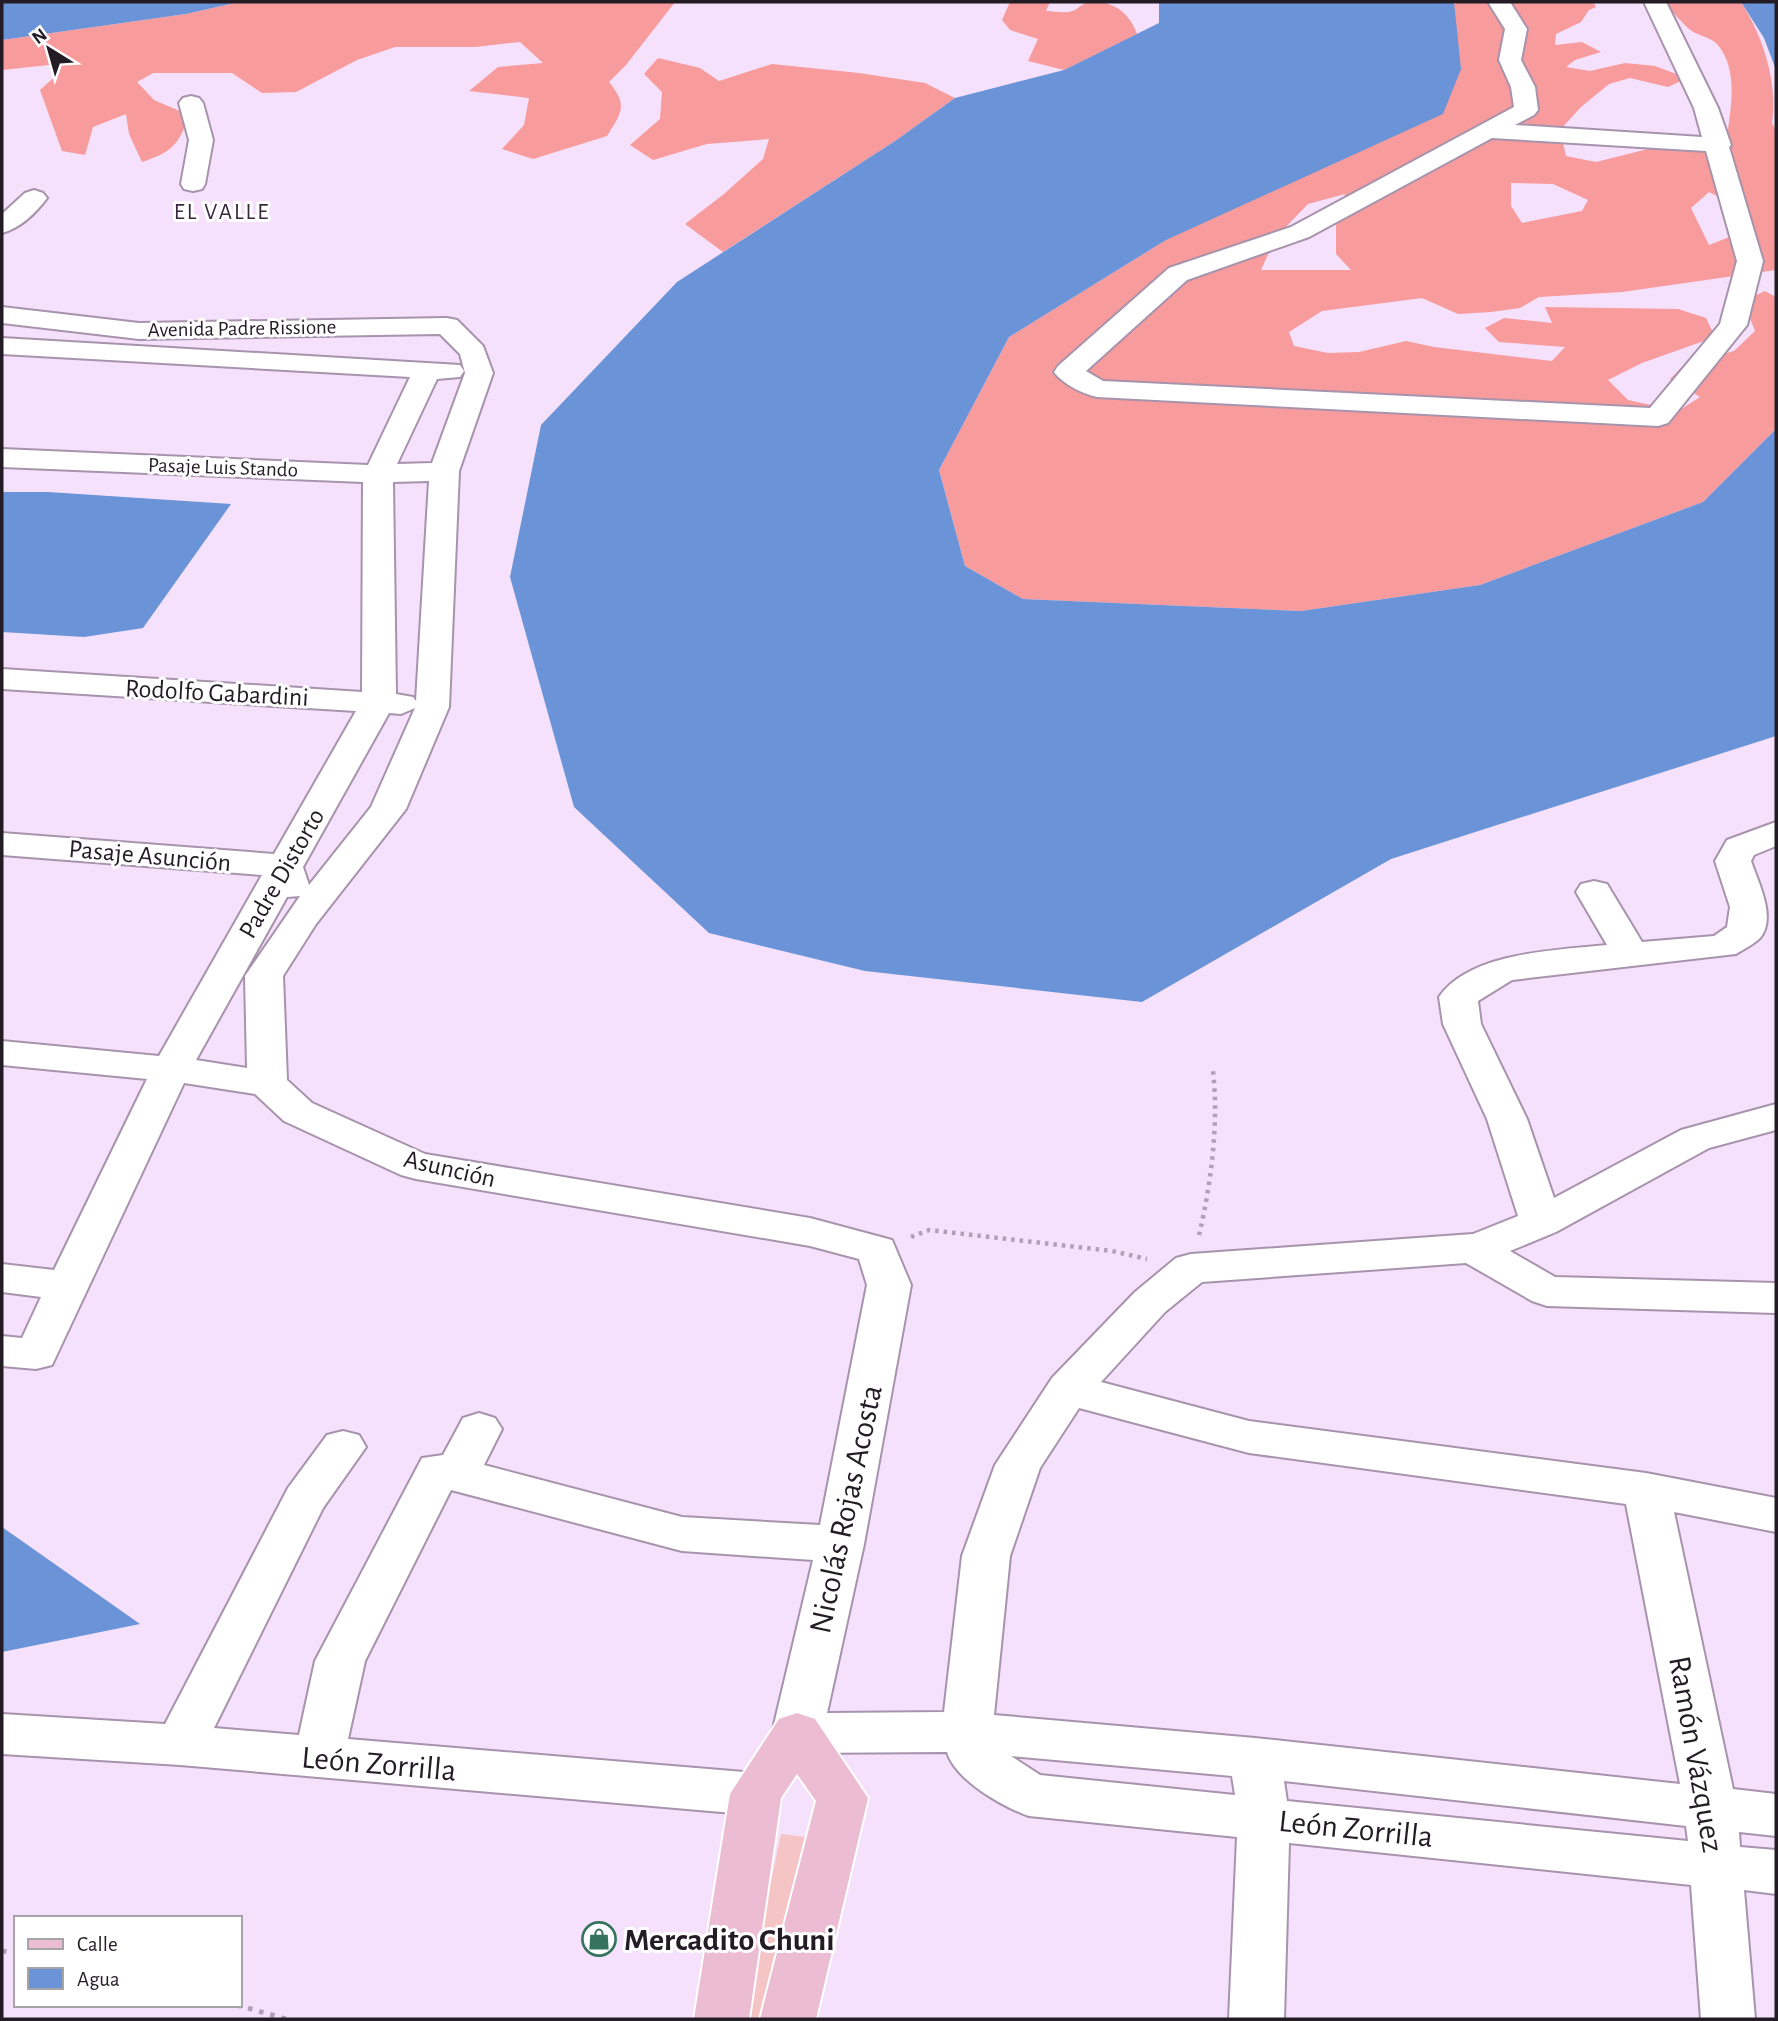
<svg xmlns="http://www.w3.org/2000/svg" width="1778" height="2021" viewBox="0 0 1778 2021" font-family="'Alegreya Sans',sans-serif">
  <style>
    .green { fill: #f5c5c5 }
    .forest { fill: #f79b9c; fill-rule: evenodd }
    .water { fill: #6a94d7 }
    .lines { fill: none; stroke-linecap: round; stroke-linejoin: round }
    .minor-casing { stroke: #a793ac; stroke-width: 4 }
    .major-casing { stroke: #fff; stroke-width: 4 }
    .path-far1 { stroke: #b0a0b5; stroke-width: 4.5; stroke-dasharray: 3.5 5; stroke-linecap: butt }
    .path { stroke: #b0a0b5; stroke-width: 5; stroke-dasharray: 4.5 7; stroke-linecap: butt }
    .minor { fill: #fff; fill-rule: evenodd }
    .major { fill: #ecbcd3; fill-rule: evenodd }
    .labels { text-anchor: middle; stroke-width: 6; stroke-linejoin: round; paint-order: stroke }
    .far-street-label { font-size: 21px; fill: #231c25; stroke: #fff }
    .far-neighbourhood-label { font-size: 23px; letter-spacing: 2px; fill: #38283c; stroke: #fff }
    .street-label { font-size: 26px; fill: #231c25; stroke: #fff }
    .near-street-label { font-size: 32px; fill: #231c25; stroke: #fff }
    .near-poi-label { font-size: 32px; font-weight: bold; fill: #231c25; stroke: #fff; text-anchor: start }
  </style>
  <rect width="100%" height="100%" fill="#f5e1fb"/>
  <path class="green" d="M781 1834 806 1837 769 2019H742Z"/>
  <path class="forest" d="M239 2H675L626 65 609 82C628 105 622 112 607 136L533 159 502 149 524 125 529 98 469 91 498 67 543 63 520 42 475 47H395L357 60 296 92 262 93 232 73H153L137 82 154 100 189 115C179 145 172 152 142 162L129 134 126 114 93 127 85 155 62 151 40 90 60 72 49 65 2 70V40L186 14Z
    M1010 2H1050L1046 11C1053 11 1062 13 1069 12 1077 11 1082 3 1089 2 1114 0 1130 14 1137 34L1064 70 1028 61 1038 39 1010 30 1002 20Z
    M1454 2H1593L1596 7 1589 10 1581 22 1556 34 1555 45 1582 42 1601 52 1575 60 1566 67 1590 71 1625 63 1655 66 1687 78 1668 87 1630 78 1609 84 1581 107 1560 130 1566 156 1596 162 1728 129C1732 102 1737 67 1717 44 1710 37 1696 35 1689 29 1679 20 1672 10 1661 2H1741C1763 37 1778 81 1772 123L1776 131V270L1622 292 1539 297 1520 308 1491 312 1458 314 1422 298 1322 311 1289 332 1294 346 1328 353 1359 352 1406 341 1434 347 1552 361 1565 347 1499 342 1485 328 1504 318 1552 323 1545 307 1678 309 1706 318 1715 337 1642 363 1608 380 1628 400 1678 411 1700 397 1670 379 1684 365 1734 351 1755 331 1743 301 1765 291 1776 297V429L1703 502 1480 585 1301 611 1023 599 965 566 939 470 1009 337 1166 240 1456 3ZM1511 183 1553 184 1588 200 1582 211 1522 223 1511 206ZM1709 192 1739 207 1747 230 1709 245 1691 208ZM1345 194 1336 225V254L1351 270H1261L1276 237 1308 204Z
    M658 58 700 68 719 81 772 64 859 73 925 83 955 98 895 141 723 252 685 224 724 194 763 159 769 139 707 144 653 160 630 145 660 119 662 92 644 74Z"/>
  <path class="water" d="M2 2H239L186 14 2 40Z
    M1159 2H1454L1461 69 1443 114 1166 240 1009 337 939 470 965 566 1023 599 1301 611 1480 585 1703 502 1776 429V736L1391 859 1142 1002 865 971 709 933 574 807 510 577 541 425 677 282 895 141 955 98 1064 70 1159 23Z
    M1741 2H1776V70L1764 38Z
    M2 492H48L231 504 143 628 84 637 2 632Z
    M2 1527 140 1624 2 1652Z"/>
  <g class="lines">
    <g class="minor-casing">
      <path id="minor" d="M1488 2H1510L1527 29 1521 60 1535 87 1538 110 1534 115 1515 125 1702 137 1694 108 1644 2H1666L1718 108 1731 145 1729 147 1763 261 1747 325 1668 423 1658 426 1097 397C1083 394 1063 384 1054 372L1058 366 1169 268 1291 227 1514 107 1511 87 1499 60 1505 29ZM1492 138 1706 151 1737 261 1720 324 1650 408 1103 381 1086 371 1187 280 1309 237Z
        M191 96 199 98 203 103 213 140 205 184 202 189 193 191 184 189 181 184 189 140 179 103 183 98Z
        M34 190 43 193 47 198C36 213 20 228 2 233V214L25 193Z
        M2 307 139 323 447 318 457 320 483 346 493 373 459 471 449 707 406 809 316 924 283 976 287 1080 312 1103 425 1154 810 1218 892 1240 911 1285 864 1544 827 1713 944 1712 962 1556 995 1465 1052 1378 1135 1292 1176 1258 1191 1254 1473 1234 1518 1216 1487 1119 1443 1024 1439 997C1470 952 1557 950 1607 945L1576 892 1581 884 1594 881 1607 884 1642 942 1714 936 1727 927 1730 907 1715 861 1727 840 1776 822V846L1754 855 1751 861C1758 882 1777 918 1760 938 1754 944 1744 949 1736 954L1512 980 1478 1001 1481 1024 1527 1119 1554 1198 1681 1130 1776 1104V1130L1709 1148 1556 1232 1510 1251 1555 1277 1776 1283V1313L1547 1306 1532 1301 1466 1263 1202 1282 1165 1312 1101 1382 1249 1421 1646 1473 1776 1498V1532L1674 1512 1733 1789 1776 1794V1836L1739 1832 1740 1847 1776 1850V1894L1744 1890 1755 2019H1701L1691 1885 1289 1843 1284 2019H1229L1237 1837 1029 1816C1003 1807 955 1780 947 1752L797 1753 779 1747 772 1733 813 1560 682 1551 451 1490 365 1661 348 1739 756 1773 774 1779 782 1794 774 1809 756 1815 180 1765 2 1754V1714L165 1724 288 1488 327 1435 343 1431 359 1435 366 1447 323 1508 214 1728 299 1735 315 1661 422 1458 443 1455 463 1418 479 1413 495 1418 502 1429 484 1465 682 1517 820 1525 867 1285 859 1259 810 1246 416 1179 401 1175 284 1121 255 1094 184 1083 52 1365 36 1369 2 1366V1336L22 1338 41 1297 2 1292V1264L54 1270 147 1079 2 1065V1041L159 1056 262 875 2 855V833L274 854 356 711 2 689V669L362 692 363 482 2 467V449L368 465 410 377 2 354V338L460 365 464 371 460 377 437 379 397 464 432 463 465 373 460 354 440 334 139 339 2 323ZM429 481 416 701 413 697 396 694 393 482ZM415 708 371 807 309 885 303 867 389 713 401 714ZM300 896 245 976 247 1068 196 1060 287 897ZM1079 1408 1249 1453 1626 1504 1680 1784 1255 1738 994 1715 1010 1556 1040 1468ZM1011 1756 1232 1776 1235 1795 1040 1775ZM1284 1781 1686 1826 1688 1841 1287 1801Z"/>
    </g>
    <g class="major-casing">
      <path id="major" d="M797 1713 815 1719 868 1798 816 2019H760L816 1801 797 1774 781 1798 749 2019H694L730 1794 779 1719Z"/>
    </g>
    <path class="path-far1" d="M1199 1235C1211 1185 1219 1122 1213 1071
      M911 1237 929 1230 1112 1251 1147 1259"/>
    <path class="path" d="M2 1951 16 1953
      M237 2005 286 2019"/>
    <use href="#minor" class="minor"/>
    <use href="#major" class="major"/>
  </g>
  <defs>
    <g id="shop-ring" transform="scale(1.75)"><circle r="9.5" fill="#fff" stroke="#36735f" stroke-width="1.5"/><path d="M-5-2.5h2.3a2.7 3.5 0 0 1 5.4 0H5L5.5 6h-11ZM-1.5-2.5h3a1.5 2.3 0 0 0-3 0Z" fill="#36735f"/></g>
  </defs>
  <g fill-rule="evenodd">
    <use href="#shop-ring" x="599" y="1939"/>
  </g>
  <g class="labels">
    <g class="far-street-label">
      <text transform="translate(242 328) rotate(-1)" y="7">Avenida Padre Rissione</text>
      <text transform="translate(223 467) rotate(2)" y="7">Pasaje Luis Stando</text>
    </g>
    <g class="far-neighbourhood-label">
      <text x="222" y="219">EL VALLE</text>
    </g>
    <g class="street-label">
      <text transform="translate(217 692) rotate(3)" y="9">Rodolfo Gabardini</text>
      <text transform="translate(150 855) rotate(5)" y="9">Pasaje Asunción</text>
      <text transform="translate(281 873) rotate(-60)" y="9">Padre Distorto</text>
      <text transform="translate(450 1168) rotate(13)" y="9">Asunción</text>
    </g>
    <g class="near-street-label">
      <text transform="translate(845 1509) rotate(-78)" y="11">Nicolás Rojas Acosta</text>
      <text transform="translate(1697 1754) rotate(80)" y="11">Ramón Vázquez</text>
      <text transform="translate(379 1763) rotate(5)" y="11">León Zorrilla</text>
      <text transform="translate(1356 1828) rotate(6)" y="11">León Zorrilla</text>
    </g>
    <g class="near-poi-label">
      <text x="624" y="1950">Mercadito Chuni</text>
    </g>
  </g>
  <rect width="1778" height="2021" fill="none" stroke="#231c25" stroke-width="7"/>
  <rect x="14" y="1916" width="228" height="91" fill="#ffffff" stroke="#a7a4a8" stroke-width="2"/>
  <rect x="28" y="1939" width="35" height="10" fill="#ecbcd3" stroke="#a7a4a8" stroke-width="2"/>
  <text x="77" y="1951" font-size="21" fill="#231c25">Calle</text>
  <rect x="28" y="1968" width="35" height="21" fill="#6a94d7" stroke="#a7a4a8" stroke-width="2"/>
  <text x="77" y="1986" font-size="21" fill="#231c25">Agua</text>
  <g transform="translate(49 49) rotate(323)" stroke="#ffffff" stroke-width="5" paint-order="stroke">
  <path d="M0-5L12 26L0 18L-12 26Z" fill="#231c25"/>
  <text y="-10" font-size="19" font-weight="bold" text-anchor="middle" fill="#231c25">N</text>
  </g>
</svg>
